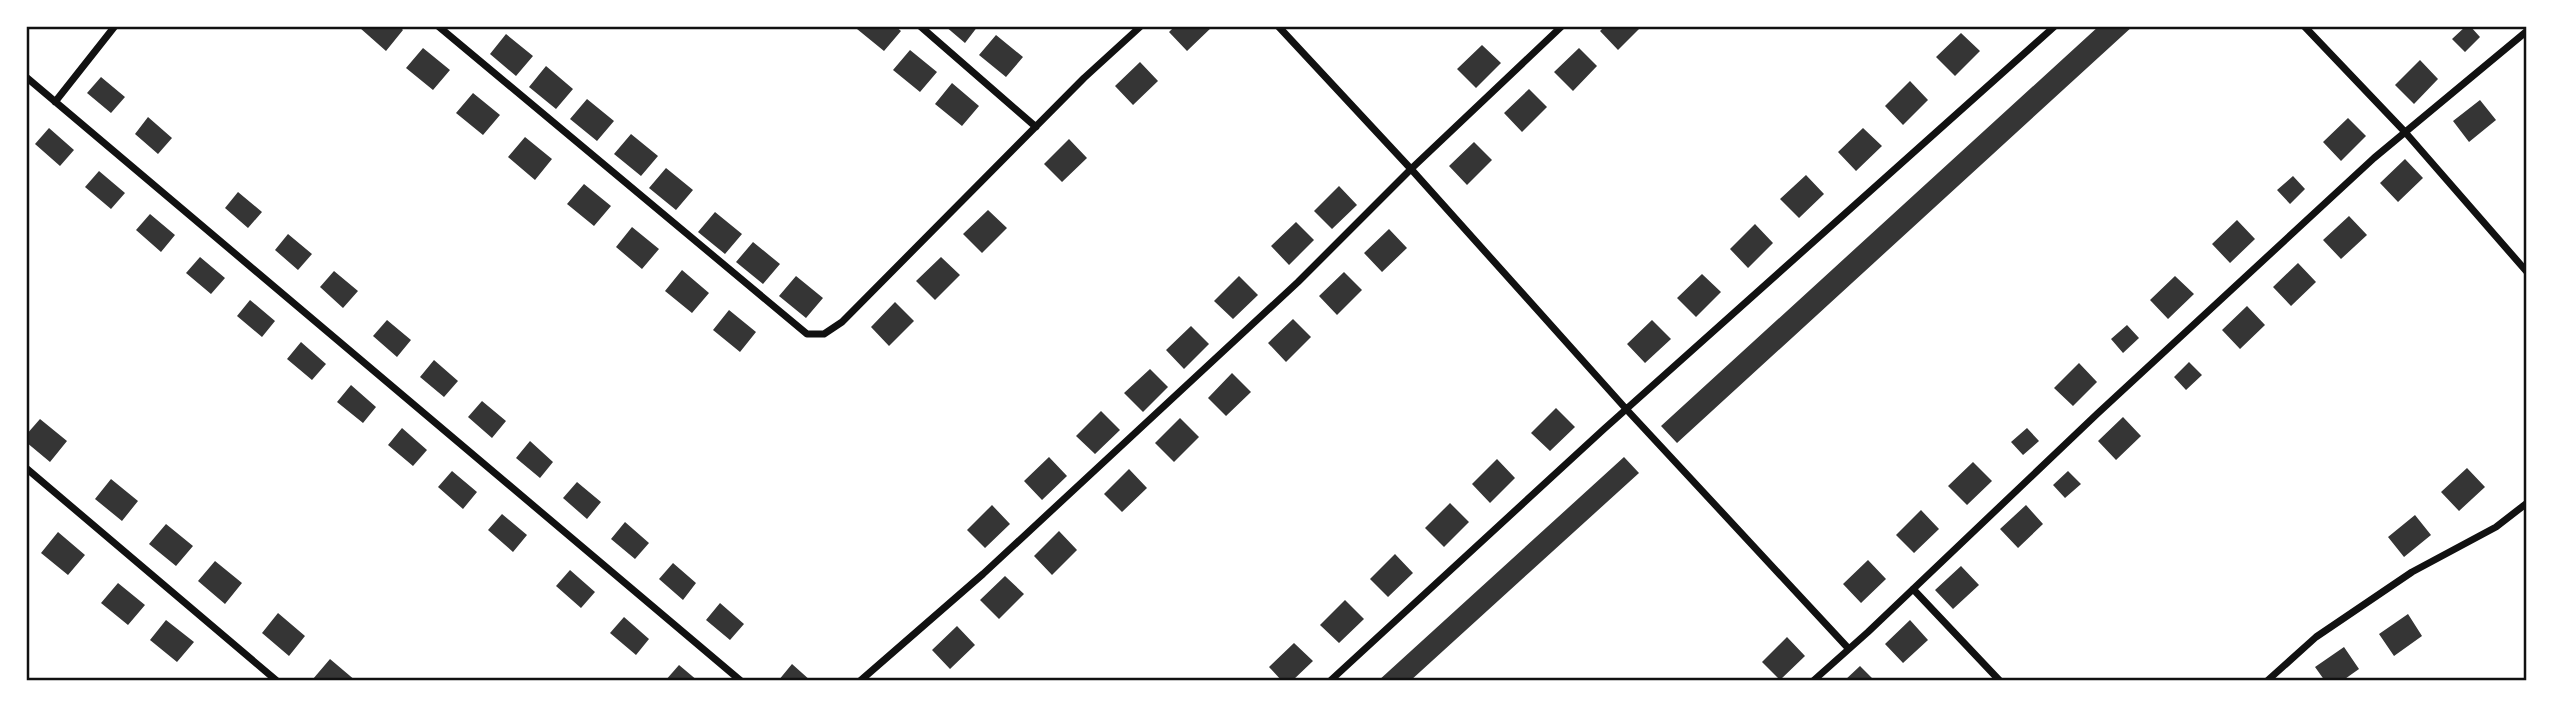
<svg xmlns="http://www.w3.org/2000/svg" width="2553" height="707" viewBox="0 0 2553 707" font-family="'Public Sans',sans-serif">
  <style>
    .building { fill: #353535 }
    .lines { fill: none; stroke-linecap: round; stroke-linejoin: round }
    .minor { stroke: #111; stroke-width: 7 }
    .neatline { fill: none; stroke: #111; stroke-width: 2.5 }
  </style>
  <rect width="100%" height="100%" fill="#fff"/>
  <path class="building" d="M361 26H399L403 30 386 51 360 28Z
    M859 26H895L901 31 884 51 857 29Z
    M945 26H978L965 43Z
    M1175 26H1213L1187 51 1169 32Z
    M1605 26H1642L1618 50 1600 31Z
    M2099 26H2133L1677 443 1661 426Z
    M2466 26H2470L2480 37 2465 52 2452 39Z
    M1961 33 1980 51 1955 76 1936 57Z
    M506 34 533 56 516 76 490 54Z
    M996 35 1023 57 1006 77 979 55Z
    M1482 45 1501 63 1476 88 1457 69Z
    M423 48 450 70 433 90 406 68Z
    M1579 48 1597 66 1573 91 1554 72Z
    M910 50 937 72 920 92 893 70Z
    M2420 60 2438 79 2414 104 2395 85Z
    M1140 62 1158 81 1133 105 1115 86Z
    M546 66 573 89 556 109 529 87Z
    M101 77 125 97 111 113 87 93Z
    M1910 81 1928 100 1903 125 1885 106Z
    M952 83 979 106 962 126 935 104Z
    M1529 89 1547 107 1522 132 1504 113Z
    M473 93 500 115 483 135 456 113Z
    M587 99 614 121 597 141 570 119Z
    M2480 100 2496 120 2469 142 2453 121Z
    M148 117 172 138 158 154 135 134Z
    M2348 118 2366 136 2341 161 2323 142Z
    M49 128 74 150 60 166 35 144Z
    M1863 128 1882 146 1856 171 1838 152Z
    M631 134 658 156 641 176 614 154Z
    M525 137 552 159 535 180 508 157Z
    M1069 139 1087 158 1062 182 1044 164Z
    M1474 142 1492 160 1467 185 1449 166Z
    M2405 159 2423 178 2398 202 2380 183Z
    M666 168 693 190 676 210 649 188Z
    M99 171 125 193 111 209 85 187Z
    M1806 175 1824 194 1799 218 1780 199Z
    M2293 176 2305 189 2290 204 2277 190Z
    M584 184 611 206 594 226 567 204Z
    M1339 186 1357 205 1332 229 1314 211Z
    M238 192 262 212 248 228 225 208Z
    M988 210 1007 228 982 253 963 234Z
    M715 212 742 234 725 254 698 232Z
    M150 214 175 235 161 252 136 230Z
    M2349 216 2367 235 2341 259 2323 240Z
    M2237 220 2255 239 2230 263 2212 244Z
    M1296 222 1314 240 1289 265 1271 246Z
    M1755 224 1773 243 1748 268 1730 249Z
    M632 227 659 249 642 269 616 247Z
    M1389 229 1407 248 1382 272 1364 253Z
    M288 234 312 254 298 270 275 250Z
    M753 242 780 264 763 284 736 262Z
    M200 257 225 278 211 294 186 273Z
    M941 257 960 275 935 300 916 281Z
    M2298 263 2316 282 2291 306 2273 287Z
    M682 270 709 293 692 313 665 291Z
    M334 271 358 291 343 308 320 287Z
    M1344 272 1362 290 1337 315 1319 296Z
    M1702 274 1721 292 1696 317 1677 298Z
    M796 276 823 298 806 318 779 296Z
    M1239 276 1258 295 1233 319 1214 301Z
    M2175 276 2194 294 2168 319 2150 300Z
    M250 300 275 321 262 337 237 316Z
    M895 302 914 321 889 346 871 327Z
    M2247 306 2265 325 2240 349 2222 330Z
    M729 310 756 332 740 352 713 330Z
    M1293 319 1311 337 1286 362 1268 343Z
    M387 320 411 340 397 357 373 336Z
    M1652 320 1671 339 1645 363 1627 344Z
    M2127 325 2139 338 2123 353 2111 339Z
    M1191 326 1209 344 1184 369 1166 350Z
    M301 342 326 364 312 380 287 359Z
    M434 360 458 381 444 397 420 377Z
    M2189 362 2202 375 2186 390 2174 377Z
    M2079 363 2097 382 2073 406 2054 388Z
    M1150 369 1168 387 1143 412 1124 393Z
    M1232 373 1251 392 1226 416 1208 398Z
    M351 385 376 407 363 423 337 402Z
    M482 401 506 421 492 438 468 417Z
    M1556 408 1575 427 1550 451 1531 433Z
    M1101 411 1120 430 1095 454 1076 436Z
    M2123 417 2141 436 2116 460 2098 441Z
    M1180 418 1199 437 1174 462 1155 443Z
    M40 419 67 441 50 462 26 442V435Z
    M402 428 427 450 413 466 388 445Z
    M2027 428 2039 441 2023 455 2011 442Z
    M530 441 553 462 540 478 516 458Z
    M1049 457 1067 476 1042 500 1024 481Z
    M1624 457 1639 473 1531 571 1410 681H1378Z
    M1497 459 1515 478 1490 503 1472 484Z
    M1973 462 1992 481 1967 505 1948 486Z
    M2467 468 2485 487 2459 511 2441 492Z
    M1129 469 1147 488 1122 512 1104 494Z
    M452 471 477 492 463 509 438 487Z
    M2068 471 2081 484 2065 498 2053 485Z
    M111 479 138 501 122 521 95 499Z
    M577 482 601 502 587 519 563 498Z
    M1450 503 1469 522 1444 547 1425 528Z
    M992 505 1010 524 985 548 967 530Z
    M2026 505 2043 524 2018 548 2000 529Z
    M1921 510 1939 529 1914 553 1896 535Z
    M502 514 527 535 513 552 488 530Z
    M2415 515 2431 535 2404 557 2388 537Z
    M625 522 649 543 635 559 611 539Z
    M166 524 193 546 176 566 149 544Z
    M1059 531 1077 550 1052 575 1034 556Z
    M58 532 85 555 68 575 41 553Z
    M1395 554 1413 573 1388 597 1370 579Z
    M1868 560 1886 579 1861 603 1843 584Z
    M215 561 242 583 225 604 198 581Z
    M673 563 696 583 683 600 659 579Z
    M1961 566 1979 585 1953 609 1935 590Z
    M570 570 595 592 581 608 556 586Z
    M1005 576 1024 594 999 619 980 600Z
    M118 583 145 605 128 625 101 603Z
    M1345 600 1364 619 1339 643 1320 625Z
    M720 603 744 624 730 640 706 620Z
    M278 613 305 636 289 656 262 633Z
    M2408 614 2422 636 2394 656 2379 634Z
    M624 617 649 639 636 655 610 633Z
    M166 620 194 642 177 662 150 640Z
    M1910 620 1928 640 1903 663 1885 644Z
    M957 626 975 645 950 669 932 650Z
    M1787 637 1805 656 1780 680 1762 662Z
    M1294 643 1313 661 1292 681H1282L1269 667Z
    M2344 647 2359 669 2342 681H2325L2315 667Z
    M330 659 356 681H315L313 679Z
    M792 664 811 681H778Z
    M679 665 698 681H665Z
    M1860 666 1875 681H1844Z"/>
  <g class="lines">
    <path class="minor" d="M438 26 807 334H824L842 322 1084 78 1141 26
      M920 26 1036 127
      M1278 26 1411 169 1627 410 1848 648
      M2304 26 2405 132 2527 272
      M26 77 741 681
      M55 102 115 26
      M26 468 277 681
      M1913 589 2000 681
      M860 681 983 574 1298 282 1411 169 1562 26
      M1330 681 1604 429 2055 26
      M1813 681 1868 632 2097 414 2374 158 2527 31
      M2267 681 2316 637 2412 572 2496 527 2527 503"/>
  </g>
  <rect width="2553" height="707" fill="none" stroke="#ffffff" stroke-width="56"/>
  <rect x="28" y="28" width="2497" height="651" class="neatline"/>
</svg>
